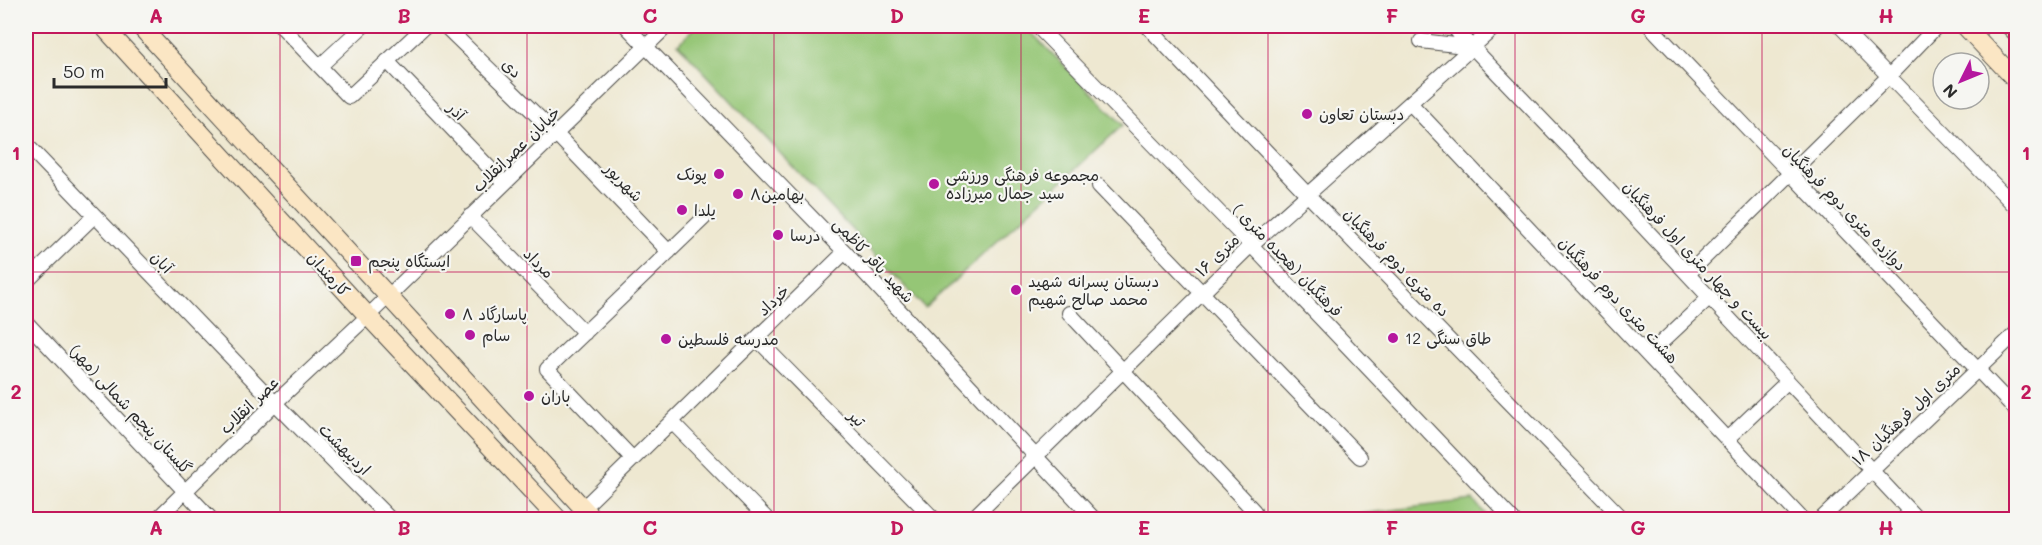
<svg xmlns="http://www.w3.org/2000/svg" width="2042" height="545" viewBox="0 0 2042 545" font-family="Mali,'Playpen Sans Arabic',sans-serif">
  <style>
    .green { fill: #95c676; stroke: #607850; stroke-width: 1.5 }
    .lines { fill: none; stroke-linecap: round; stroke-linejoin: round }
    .street-casing { stroke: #484744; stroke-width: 16 }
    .secondary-casing { stroke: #484744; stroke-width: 20 }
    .street { stroke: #fff; stroke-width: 14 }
    .secondary { stroke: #fbe6c4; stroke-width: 18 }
    .grid { fill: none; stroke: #c2185b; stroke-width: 1.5; stroke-opacity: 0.55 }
    .poi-dot { fill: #b5179e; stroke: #f6f6f2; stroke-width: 2 }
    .labels { text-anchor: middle; stroke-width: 4.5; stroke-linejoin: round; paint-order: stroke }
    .street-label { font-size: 16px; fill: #2b2b2b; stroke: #f6f6f2 }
    .poi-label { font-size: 16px; fill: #2b2b2b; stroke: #f6f6f2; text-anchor: start }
    .neatline { fill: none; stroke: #c2185b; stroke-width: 2 }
    .grid-label { font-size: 20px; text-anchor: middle; font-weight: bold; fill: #c2185b }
  </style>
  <rect width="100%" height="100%" fill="#f6f6f2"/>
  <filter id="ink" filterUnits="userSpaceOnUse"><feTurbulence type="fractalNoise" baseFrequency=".0167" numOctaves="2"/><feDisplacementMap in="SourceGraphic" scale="12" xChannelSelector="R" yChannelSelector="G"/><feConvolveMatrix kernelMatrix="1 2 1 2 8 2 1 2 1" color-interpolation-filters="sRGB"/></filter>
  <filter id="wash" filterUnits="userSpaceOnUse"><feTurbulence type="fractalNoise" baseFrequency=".008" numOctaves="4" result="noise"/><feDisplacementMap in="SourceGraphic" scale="24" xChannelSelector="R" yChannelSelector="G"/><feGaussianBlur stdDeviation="1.35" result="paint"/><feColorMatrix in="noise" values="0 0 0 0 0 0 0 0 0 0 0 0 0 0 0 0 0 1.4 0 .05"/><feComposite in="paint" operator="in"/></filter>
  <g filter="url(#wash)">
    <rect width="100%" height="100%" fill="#eee8d1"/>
    <path class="green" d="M697 26H1025L1123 125 925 308 678 44Z
      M1473 500 1490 519H1320Z"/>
  </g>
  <g filter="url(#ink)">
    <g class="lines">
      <g class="street-casing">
        <path id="street" d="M281 26 349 97 425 26
          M445 26 556 134 669 252
          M626 26 845 252 1095 520
          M1037 26 1251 245 1513 520
          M1147 26 1307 194 1624 520
          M1452 26 1577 156 1918 520
          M1650 26 2016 410
          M1840 26 2016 207
          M1421 41 1473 47
          M387 61 504 183
          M320 66 363 26
          M1410 103 1803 520
          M26 144 275 403 391 520
          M1099 186 1360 457
          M470 216 585 333
          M1688 274 1889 76 1937 26
          M26 282 94 216
          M1069 313 1254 511
          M26 322 212 520
          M757 339 935 520
          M1648 355 1710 297
          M672 422 768 520
          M1727 439 1788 381
          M633 459 547 369 704 218
          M583 508 845 252
          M156 520 275 403 368 316 667 26
          M971 520 1251 245 1496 26
          M1820 520 2016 333"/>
      </g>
      <g class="secondary-casing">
        <path id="secondary" d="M103 26 368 316 559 520
          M140 26 594 520
          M1965 26 2016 80
          M2010 26 2016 32"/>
      </g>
      <use href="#street" class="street"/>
      <use href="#secondary" class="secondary"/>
    </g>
  </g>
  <path class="grid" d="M280 26V520M527 26V520M774 26V520M1021 26V520M1268 26V520M1515 26V520M1762 26V520M26 272H2016"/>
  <g class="poi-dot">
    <circle cx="1307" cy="114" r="6"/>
    <circle cx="719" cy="174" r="6"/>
    <circle cx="934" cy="184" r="6"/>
    <circle cx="738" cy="194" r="6"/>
    <circle cx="682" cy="210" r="6"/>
    <circle cx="778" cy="235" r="6"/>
    <rect x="350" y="255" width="12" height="12" rx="3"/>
    <circle cx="1016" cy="290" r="6"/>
    <circle cx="450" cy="314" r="6"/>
    <circle cx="470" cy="335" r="6"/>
    <circle cx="1393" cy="338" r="6"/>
    <circle cx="666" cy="339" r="6"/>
    <circle cx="529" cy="396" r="6"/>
  </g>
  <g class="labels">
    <g class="street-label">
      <text transform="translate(512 68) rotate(44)" y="6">دی</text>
      <text transform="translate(457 111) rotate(46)" y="6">آذر</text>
      <text transform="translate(516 149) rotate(-44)" y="6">خیابان عصرانقلاب</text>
      <text transform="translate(624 182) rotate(46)" y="6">شهریور</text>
      <text transform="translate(1845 207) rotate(46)" y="6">دوازده متری دوم فرهنگیان</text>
      <text transform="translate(1217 255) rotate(-44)" y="6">۱۶ متری</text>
      <text transform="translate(874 260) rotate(47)" y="6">شهید باقر کاظمی</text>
      <text transform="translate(1288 260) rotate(46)" y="6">فرهنگیان (هجده متری )</text>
      <text transform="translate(1698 260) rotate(47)" y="6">بیست و چهار متری اول فرهنگیان</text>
      <text transform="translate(162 262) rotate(46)" y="6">آبان</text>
      <text transform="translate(1397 262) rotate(46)" y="6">ده متری دوم فرهنگیان</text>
      <text transform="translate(539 263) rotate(45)" y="6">مرداد</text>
      <text transform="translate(329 274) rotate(48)" y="6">کارمندان</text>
      <text transform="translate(773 300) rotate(-44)" y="6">خرداد</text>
      <text transform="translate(1619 300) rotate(47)" y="6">هشت متری دوم فرهنگیان</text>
      <text transform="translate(249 405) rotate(-44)" y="6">عصر انقلاب</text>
      <text transform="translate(131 409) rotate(47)" y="6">گلستان پنجم شمالی (مهر)</text>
      <text transform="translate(1906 414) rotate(-43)" y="6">۱۸ متری اول فرهنگیان</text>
      <text transform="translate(857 418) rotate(45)" y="6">تیر</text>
      <text transform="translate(345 449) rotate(45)" y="6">اردیبهشت</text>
    </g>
    <g class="poi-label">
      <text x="1319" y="120">دبستان تعاون</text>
      <text x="707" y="180" text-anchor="end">پونک</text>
      <text x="946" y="181">مجموعه فرهنگی ورزشی<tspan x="946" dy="18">سید جمال میرزاده</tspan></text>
      <text x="750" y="200">بهامین۸</text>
      <text x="694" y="216">یلدا</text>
      <text x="790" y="241">درسا</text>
      <text x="368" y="267">ایستگاه پنجم</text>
      <text x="1028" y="287">دبستان پسرانه شهید<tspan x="1028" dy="18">محمد صالح شهیم</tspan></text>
      <text x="462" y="320">پاسارگاد ۸</text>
      <text x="482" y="341">سام</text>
      <text x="1405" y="344">طاق سنگی 12</text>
      <text x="678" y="345">مدرسه فلسطین</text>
      <text x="541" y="402">باران</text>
    </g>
  </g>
  <rect width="2042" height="545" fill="none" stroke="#f6f6f2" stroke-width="66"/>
  <g transform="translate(1961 81) rotate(227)"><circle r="28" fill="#f6f6f2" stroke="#a5a5a2" stroke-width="1.5"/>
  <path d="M0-4.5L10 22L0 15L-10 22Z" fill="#b5179e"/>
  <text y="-9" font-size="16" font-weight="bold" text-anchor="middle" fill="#2b2b2b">N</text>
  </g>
  <path d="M54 78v9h112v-9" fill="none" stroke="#2b2b2b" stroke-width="3"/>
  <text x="63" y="78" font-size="18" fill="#2b2b2b" stroke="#f6f6f2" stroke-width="4.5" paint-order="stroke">50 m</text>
  <rect x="33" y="33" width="1976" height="479" class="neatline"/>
  <g class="grid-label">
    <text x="156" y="23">A</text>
    <text x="404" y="23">B</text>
    <text x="650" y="23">C</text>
    <text x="897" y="23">D</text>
    <text x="1144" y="23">E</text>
    <text x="1392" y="23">F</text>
    <text x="1638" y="23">G</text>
    <text x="1886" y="23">H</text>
    <text x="16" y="160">1</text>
    <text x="2026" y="160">1</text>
    <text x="16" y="399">2</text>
    <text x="2026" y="399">2</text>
    <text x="156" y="535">A</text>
    <text x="404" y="535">B</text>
    <text x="650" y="535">C</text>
    <text x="897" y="535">D</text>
    <text x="1144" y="535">E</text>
    <text x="1392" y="535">F</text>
    <text x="1638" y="535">G</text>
    <text x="1886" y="535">H</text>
  </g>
</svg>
